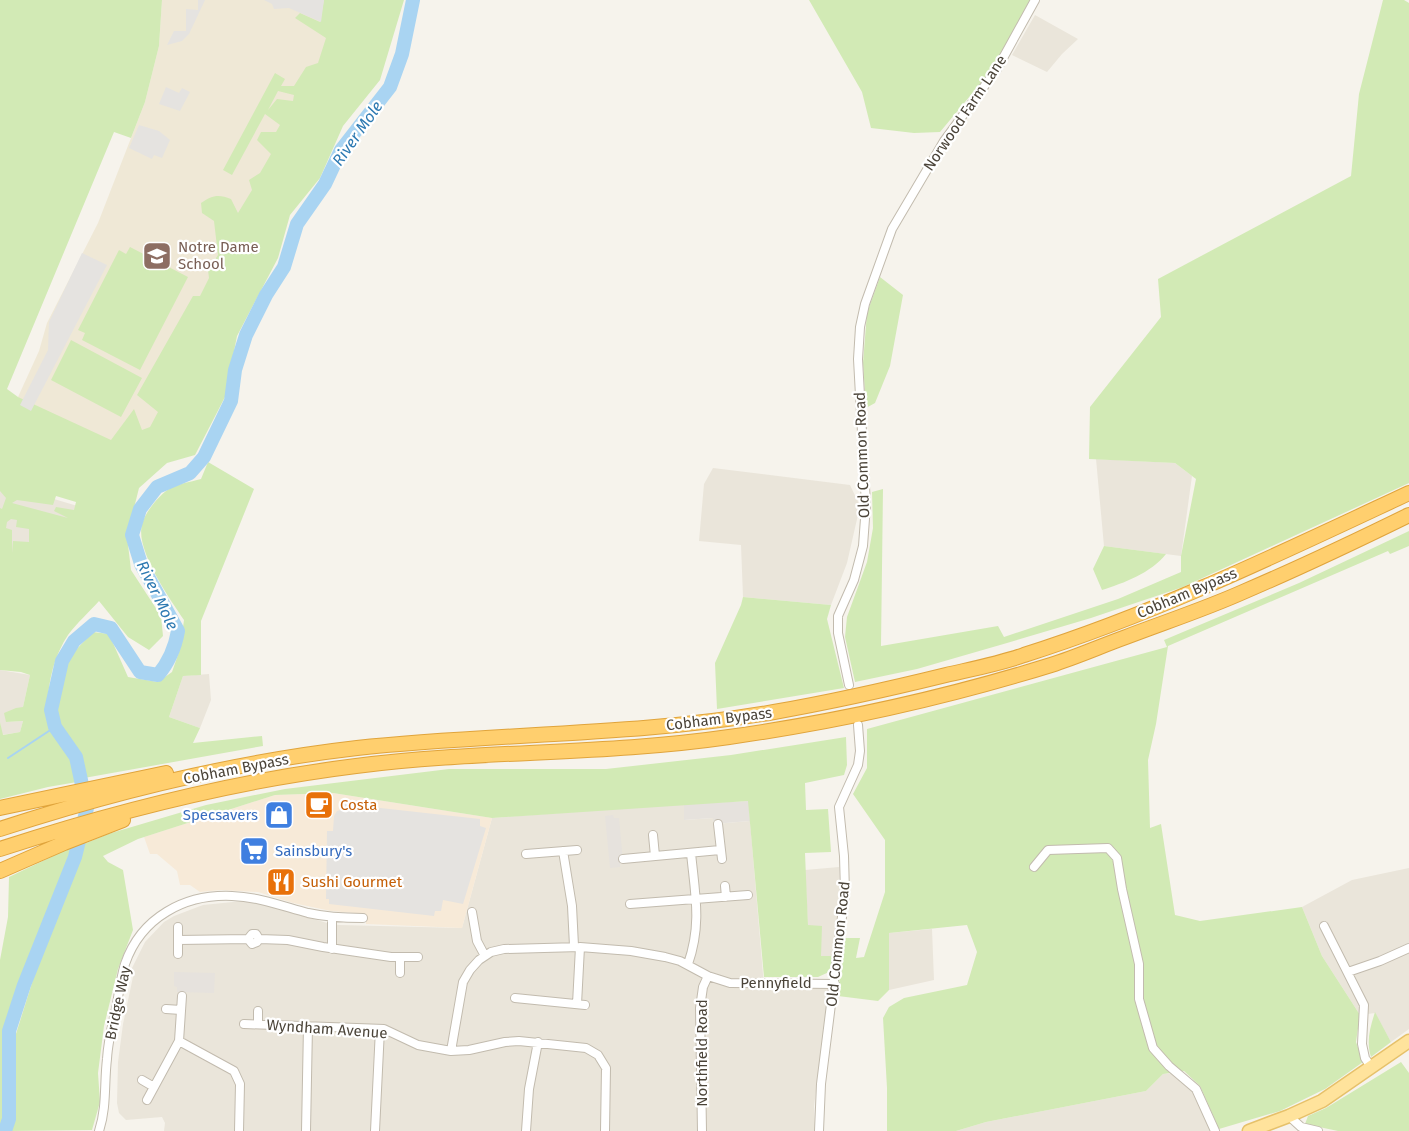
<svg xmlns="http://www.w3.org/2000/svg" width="1409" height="1131" viewBox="0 0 1409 1131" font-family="'Fira Sans',sans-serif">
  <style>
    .residential { fill: #eae5da }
    .commercial { fill: #f7ead8 }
    .industrial { fill: #e6e2dd }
    .education { fill: #efe8d6 }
    .green { fill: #d2eab5; fill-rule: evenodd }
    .parking { fill: #e5e3e0 }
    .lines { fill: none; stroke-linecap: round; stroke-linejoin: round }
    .stream { stroke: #a9d4f2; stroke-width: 2 }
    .river { stroke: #a9d4f2; stroke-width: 14 }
    .street-casing { stroke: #c2bbae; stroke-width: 10 }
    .primary-casing { stroke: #e6c16a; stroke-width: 15 }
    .highway-casing { stroke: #e0a43c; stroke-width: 16 }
    .street { stroke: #fff; stroke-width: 8 }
    .primary { stroke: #ffe39c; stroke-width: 12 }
    .highway { stroke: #ffcf6e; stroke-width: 14 }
    .labels { text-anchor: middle; stroke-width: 4.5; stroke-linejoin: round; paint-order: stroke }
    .street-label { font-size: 15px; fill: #4b4439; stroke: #fff }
    .education-label { font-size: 15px; fill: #785e54; stroke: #fff; text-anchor: start }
    .food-label { font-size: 15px; fill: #c56008; stroke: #fff; text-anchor: start }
    .shop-label { font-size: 15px; fill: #366cbe; stroke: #fff; text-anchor: end }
    .water-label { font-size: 16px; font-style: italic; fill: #2e7ab2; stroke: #fff }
  </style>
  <rect width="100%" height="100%" fill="#f6f3ec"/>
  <path class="residential" d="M1035 15 1078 39 1062 54 1047 72 1012 55Z
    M1096 459 1175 463 1192 476 1181 556 1104 546Z
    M713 468 850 485 860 506 847 563 831 605 743 597 741 545 699 541 704 484Z
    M0 483 91 510 52 562 2 559 0 543Z
    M0 670 30 675 23 707 6 722 23 721 20 732 2 735 0 722Z
    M209 674 211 700 200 728 169 717 183 676Z
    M684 804V820L714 818 715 824 750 821 764 986 830 985 814 1106 815 1131H164L165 1123 162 1117 126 1120 119 1113 117 1103 118 1062 123 1024 134 972 131 970 145 942 164 922 174 916 203 905 243 901 260 903 327 923 339 925 462 928 492 818Z
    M839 867 840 894 833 956H820L808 925 805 870Z
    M1409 868V1029L1391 1042 1375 1013 1360 1015 1322 956 1302 907 1352 880Z
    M932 929 934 980 889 990V933Z
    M1172 1073 1194 1090 1211 1131H956L986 1122 1146 1091 1163 1074Z"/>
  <path class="commercial" d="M333 793 492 818 462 928 366 924V914L331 911 293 903 258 892 221 890 200 892 190 885H180L177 871 157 854H150L144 837 275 795Z"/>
  <path class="industrial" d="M749 801 750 821 714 824 713 818 684 820V804Z
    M613 815 614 818H619L623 862 620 864V867L610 868 605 816Z
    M174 972 215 973 214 993 177 992V987L174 986Z"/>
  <path class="education" d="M162 0H343L335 36 134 473 18 397 39 351 47 323 98 223 145 102 159 46Z"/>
  <path class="green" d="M0 0H162L159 46 145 102 131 138 114 132 7 389 18 397 111 440 134 409 142 430 150 427 158 412 137 395 193 296H200L209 278 208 270 218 255 214 221 202 213 201 203C212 195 219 194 231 199L238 213 252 190 249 180 260 173 271 154 257 140 261 132H276L280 125 265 114 232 175 223 170 275 73 285 79 281 86H294L306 67 318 63 326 38 295 18 300 13 320 22 324 0H404L380 80 343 126 320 178 290 215 278 258 237 336 225 397 195 455 167 463 139 488 127 536 131 570 161 616 163 636 149 650 128 637 99 601C89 612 77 623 68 635 51 660 43 700 51 729 54 740 64 746 70 755 75 762 75 774 77 782L48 787 0 799V722L3 735 20 732 23 721 6 722 4 713 16 708 23 707 30 675 21 672 0 670V508L2 509 6 498 0 491ZM278 91 294 95 293 101 277 99 268 110ZM56 496 76 502 74 510 56 507 54 511 68 518 12 503 17 500 53 505ZM11 519 17 520 16 527 29 529V542L13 541 12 553V530L6 528 7 522Z
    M809 0H1030L995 66 940 132 914 133 871 128 862 92Z
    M1383 0H1404L1409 3V483L1183 587 1091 618 1007 643 917 669 855 682 845 637 847 617 867 562 873 528 872 492 883 489 881 646 998 626 1004 637 1118 599 1181 572V556L1196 479 1175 463 1089 459 1090 407 1161 317 1158 279 1351 176 1359 94Z
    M130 247 188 277 140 370 82 340 85 333 78 330 119 250 126 254Z
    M880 277 903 295 890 366 875 403 866 408 863 363 867 313Z
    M71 340 142 378 121 417 51 380Z
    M208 462 254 489 201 621V675L183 676 169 717 200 728 193 743 262 736 263 746 84 778 81 761 74 746 59 724 57 702 68 658 93 632 109 634 128 677 158 682 172 672 180 649 184 620C170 599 135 550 142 524 145 513 157 498 166 491 174 484 191 482 201 479Z
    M1409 531V546L1390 554 1388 551 1168 646 1156 724 1148 760 1150 828 1161 824 1175 915 1200 921 1302 907 1322 956 1360 1015 1356 1042 1363 1062 1325 1089 1280 1111 1219 1129 1200 1086 1184 1071 1163 1074 1146 1091 986 1122 956 1131H887V1088L883 1018 889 1007 904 998 967 985 977 952 967 925 889 933V990L878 1001 838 996 843 938H860L856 958 864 957 885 892V840L853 794 867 768V729L1167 647 1164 640 1299 583Z
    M1104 546 1166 554C1151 573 1124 583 1102 590L1093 569Z
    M743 597 831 605 827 619 844 688 717 709 715 663 741 605Z
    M846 737 847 765 844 775 805 783 806 810 828 809 831 852 805 853 808 925 822 926 821 956H833L829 972 818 977H764L748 801 492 818 333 793 275 795 138 839 103 856 108 862 123 870 133 930 118 969 104 1026 98 1073 100 1102 92 1130 10 1131 15 1115V1037L37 967 84 844 108 834 206 805 285 789 449 769H606L731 755Z
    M72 847 70 857 13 998 4 1035V1117L0 1128V960L8 917 9 877Z
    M1375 1012 1391 1042 1371 1057C1366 1041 1370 1028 1375 1012Z
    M1401 1062 1409 1073V1131H1338L1305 1124 1308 1116 1326 1108Z"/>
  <path class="parking" d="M198 0H205L189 34 182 41 167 45 174 31H186V9L198 10Z
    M264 0H324L321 22 289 8 274 9 272 4Z
    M166 87 179 93 182 88 190 92 180 111 159 104Z
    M139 125 159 131 170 140 162 158 154 155 152 159 129 148Z
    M82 253 107 265 31 411 20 405 48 350 49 322Z
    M344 804 480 819V826L486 828 463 904 443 900 441 911H435L434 916 329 904V899H326L327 831H333L334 816 337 811 344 809Z"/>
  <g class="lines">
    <path class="stream" d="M8 758 55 727"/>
    <path class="river" d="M5 1131 9 1119V1031L24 985 75 857 87 808 76 757 55 727 51 710 62 661 74 641 94 624 111 628 140 672 158 675C169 662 175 648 178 631L141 564 132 535 140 509 157 487 190 473 204 457 231 401 235 370 246 335 266 295 284 267 297 224 325 184 341 150 390 87 402 54 413 0"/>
    <g class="street-casing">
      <path id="street" d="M849 685 838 633V616L854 580 863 546 866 505 858 359 860 327 865 304 892 229 944 141 997 69 1035 0
        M718 824 722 859
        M653 835 655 856
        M563 851 572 906 574 946
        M526 854 577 850
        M623 859 720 850
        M1034 867 1048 850 1108 848 1117 858 1122 889 1139 964V999L1153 1048 1169 1066 1196 1089 1215 1131
        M725 886 726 897
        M695 899 748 895
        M630 904 695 899
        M472 912 477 941 485 956
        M1324 926 1364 1005 1362 1044 1365 1058 1371 1067
        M259 939 288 940 323 947 391 957H418
        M178 940 248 939 252 934H256L259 939 257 942 252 944 248 939
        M580 947 631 951 665 957 680 961 708 976 730 983 835 984
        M332 949V917
        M178 954V927
        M688 964C702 924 695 894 691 853
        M1348 972 1380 961 1409 948
        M400 973V957
        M515 998 585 1005
        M166 1009 181 1010
        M244 1024 384 1029 418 1045 451 1051 469 1050 505 1042 519 1041 586 1048 598 1055 606 1068 605 1131
        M258 1024V1011
        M179 1041 234 1071 240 1084 239 1131
        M451 1051 463 982 470 970 479 960 491 952 504 949 580 947 577 1004
        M142 1080 154 1087
        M147 1100 179 1041 182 996
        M1289 1116 1301 1127 1318 1131
        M99 1131C107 1107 104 1083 107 1059 108 1040 113 1022 117 1004 119 991 121 977 125 964 141 917 185 894 232 896 259 897 282 906 308 913 326 917 345 918 363 918
        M306 1131 308 1026
        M375 1131 380 1029
        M526 1131 529 1089 538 1042
        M702 1131 700 1008 703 987 708 976
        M819 1131 821 1084 845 893 844 856 839 807 858 765 860 751 858 725"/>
    </g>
    <g class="primary-casing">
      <path id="primary" d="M1249 1131 1289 1116 1322 1101 1409 1041"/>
    </g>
    <g class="highway-casing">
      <path id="highway" d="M0 808 166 773
        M0 829C116 791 236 762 357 748 496 733 636 736 774 712 831 702 889 689 946 675 972 669 999 664 1024 655 1157 613 1283 552 1409 493
        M0 849C116 811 235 781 356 766 480 750 606 755 729 737 835 722 948 697 1051 665 1076 657 1101 646 1126 637 1165 622 1205 609 1243 592 1299 568 1354 542 1409 515
        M0 871 64 843 123 820"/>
    </g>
    <use href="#street" class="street"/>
    <use href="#primary" class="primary"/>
    <use href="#highway" class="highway"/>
  </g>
  <defs>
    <g id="school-square" transform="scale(1.5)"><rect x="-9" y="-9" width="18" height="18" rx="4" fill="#8d6e63" stroke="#fff"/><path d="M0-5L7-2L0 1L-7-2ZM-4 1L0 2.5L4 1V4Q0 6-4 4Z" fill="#fff"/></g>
    <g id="cafe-square" transform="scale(1.5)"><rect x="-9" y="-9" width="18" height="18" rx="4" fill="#e8710a" stroke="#fff"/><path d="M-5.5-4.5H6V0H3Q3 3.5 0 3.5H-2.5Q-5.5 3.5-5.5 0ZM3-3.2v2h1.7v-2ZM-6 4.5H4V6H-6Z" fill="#fff"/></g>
    <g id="shop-square" transform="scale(1.5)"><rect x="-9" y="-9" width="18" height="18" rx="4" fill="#3f7fe0" stroke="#fff"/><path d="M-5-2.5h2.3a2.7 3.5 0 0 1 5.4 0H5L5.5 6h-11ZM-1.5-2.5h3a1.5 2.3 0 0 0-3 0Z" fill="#fff"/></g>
    <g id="supermarket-square" transform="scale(1.5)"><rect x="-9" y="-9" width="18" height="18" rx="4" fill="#3f7fe0" stroke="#fff"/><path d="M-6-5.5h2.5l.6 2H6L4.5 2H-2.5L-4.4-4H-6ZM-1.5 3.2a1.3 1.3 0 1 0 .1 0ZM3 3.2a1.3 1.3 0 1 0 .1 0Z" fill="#fff"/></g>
    <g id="restaurant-square" transform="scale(1.5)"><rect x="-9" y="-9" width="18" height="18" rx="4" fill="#e8710a" stroke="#fff"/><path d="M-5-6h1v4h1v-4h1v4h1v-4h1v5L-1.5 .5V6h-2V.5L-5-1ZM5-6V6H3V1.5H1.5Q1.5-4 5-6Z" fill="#fff"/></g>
  </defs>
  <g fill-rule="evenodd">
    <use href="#school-square" x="157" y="256"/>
    <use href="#cafe-square" x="319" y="805"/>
    <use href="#shop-square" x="279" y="815"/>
    <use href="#supermarket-square" x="254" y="851"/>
    <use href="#restaurant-square" x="281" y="882"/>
  </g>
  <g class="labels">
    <g class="street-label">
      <text transform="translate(965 113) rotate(-56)" y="5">Norwood Farm Lane</text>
      <text transform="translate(862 455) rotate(-92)" y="5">Old Common Road</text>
      <text transform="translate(1187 593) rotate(-23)" y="5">Cobham Bypass</text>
      <text transform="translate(719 719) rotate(-7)" y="5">Cobham Bypass</text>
      <text transform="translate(236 769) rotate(-11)" y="5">Cobham Bypass</text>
      <text transform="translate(838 944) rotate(-84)" y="5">Old Common Road</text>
      <text x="776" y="988">Pennyfield</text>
      <text transform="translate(118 1003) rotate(-78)" y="5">Bridge Way</text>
      <text transform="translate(327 1029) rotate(4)" y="5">Wyndham Avenue</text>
      <text transform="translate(702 1053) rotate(-90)" y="5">Northfield Road</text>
    </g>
    <g class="education-label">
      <text x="178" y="252">Notre Dame<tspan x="178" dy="17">School</tspan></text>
    </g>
    <g class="food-label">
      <text x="340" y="810">Costa</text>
      <text x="302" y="887">Sushi Gourmet</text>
    </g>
    <g class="shop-label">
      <text x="258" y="820">Specsavers</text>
      <text x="275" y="856" text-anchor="start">Sainsbury's</text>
    </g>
    <g class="water-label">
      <text transform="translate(357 133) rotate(-55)" y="6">River Mole</text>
      <text transform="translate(158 595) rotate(64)" y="6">River Mole</text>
    </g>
  </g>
</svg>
